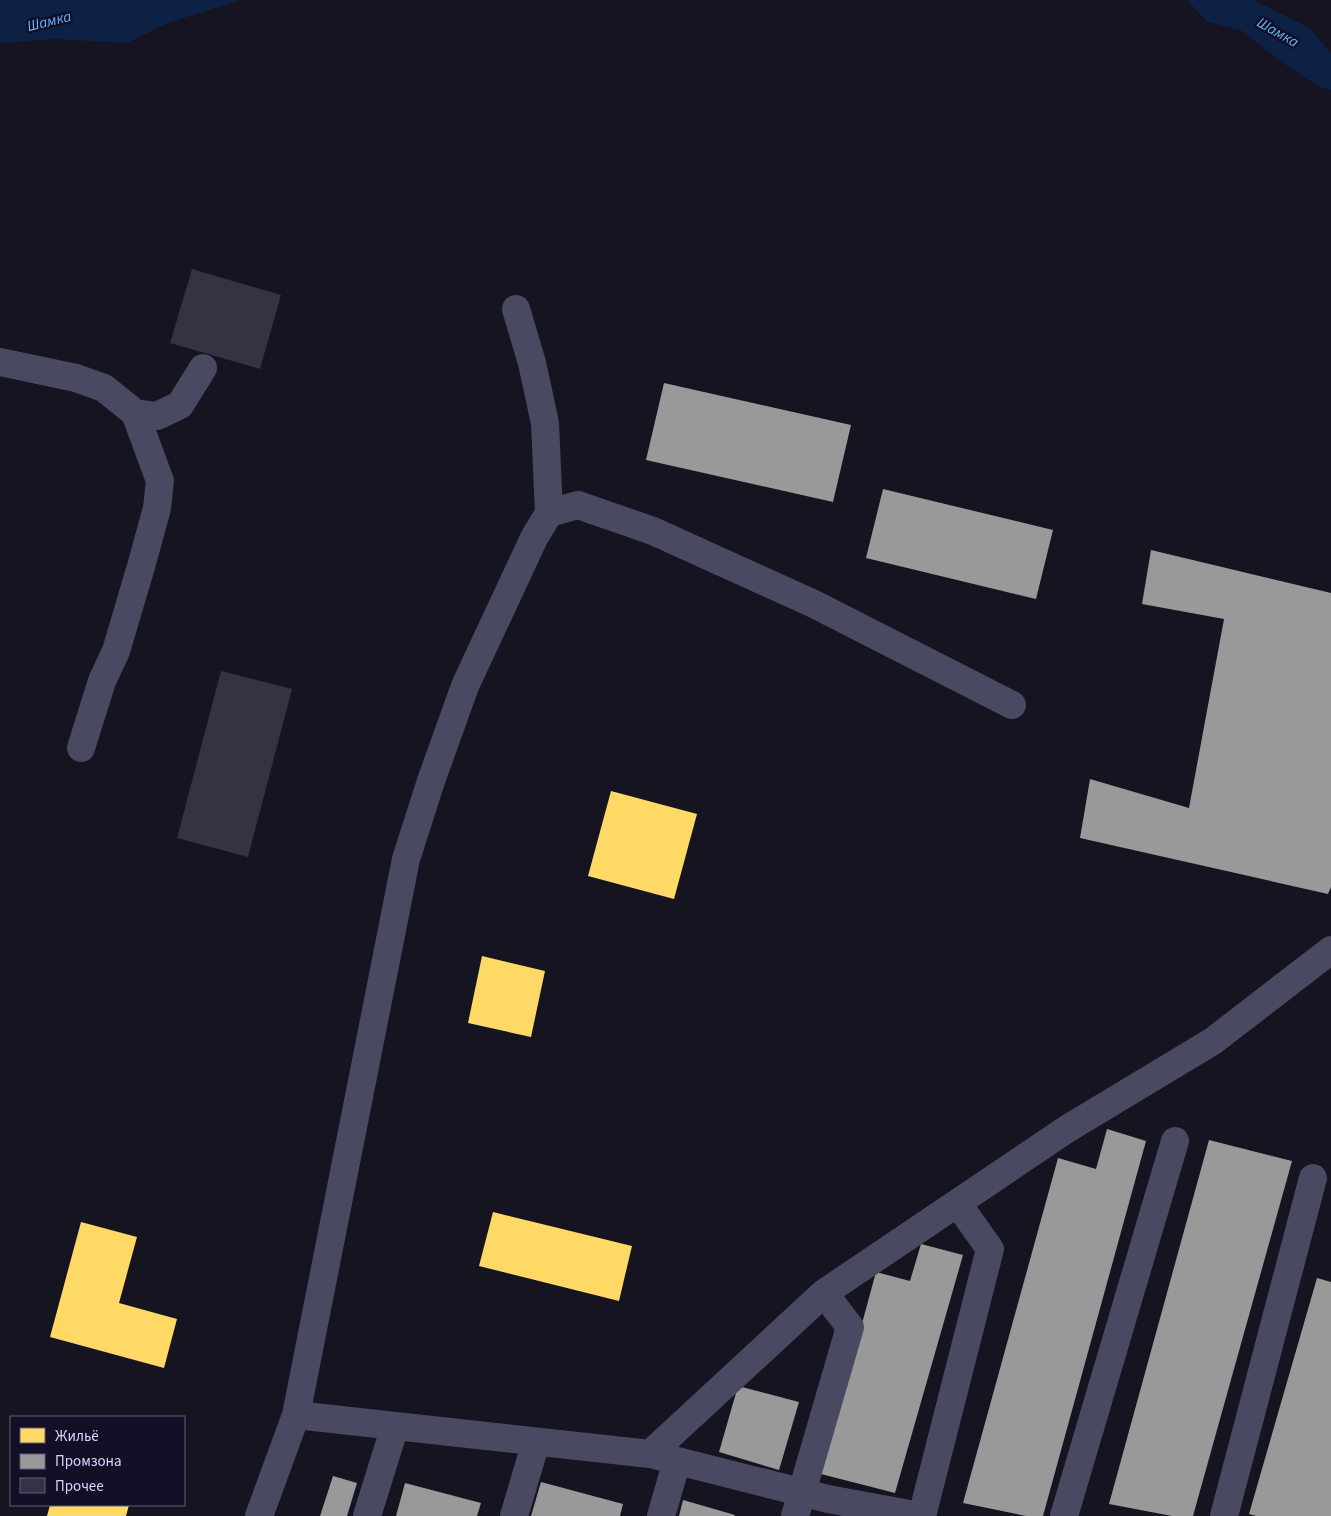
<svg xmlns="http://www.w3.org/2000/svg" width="1331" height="1516" viewBox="0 0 1331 1516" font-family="'Source Sans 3',sans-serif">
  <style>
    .water { fill: #0d2144 }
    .homes { fill: #ffd966 }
    .industry { fill: #999 }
    .building { fill: #343243 }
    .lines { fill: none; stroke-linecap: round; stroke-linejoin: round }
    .minor { stroke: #4a4962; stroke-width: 28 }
    .labels { text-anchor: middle; stroke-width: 5; stroke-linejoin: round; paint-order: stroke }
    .water-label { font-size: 15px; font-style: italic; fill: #62b6ff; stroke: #130f26 }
  </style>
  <rect width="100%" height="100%" fill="#161421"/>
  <path class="water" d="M0 0H240L168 23 127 43 55 39 0 43Z
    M1187 0H1254L1308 27 1331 53V90L1318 86 1283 63 1242 31 1206 21Z"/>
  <path class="homes" d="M611 791 697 814 674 899 588 876Z
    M482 956 545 971 531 1037 468 1023Z
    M493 1212 632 1246 619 1301 479 1266Z
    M81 1222 137 1237 119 1303 177 1319 164 1368 50 1337Z
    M50 1505H129L126 1516H47Z"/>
  <path class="industry" d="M664 383 851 425 833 502 646 460Z
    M883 489 1053 530 1036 599 866 558Z
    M1151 550 1331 593V887L1328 894 1080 838 1090 779 1189 808 1224 619 1142 604Z
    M1107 1129 1146 1141 1043 1516H1026L963 1503 1058 1158 1096 1169Z
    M1209 1140 1292 1161 1193 1516H1172L1109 1504Z
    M921 1244 963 1255 895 1493 821 1474 876 1272 910 1281Z
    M1317 1278 1331 1282V1516H1256L1249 1514Z
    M738 1386 799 1402 779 1470 719 1452Z
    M333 1476 357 1483 347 1516H320Z
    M541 1482 623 1504 620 1516H531Z
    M405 1483 481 1503 477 1516H396Z
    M683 1500 735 1515 734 1516H679Z"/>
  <path class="building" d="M192 269 281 295 260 369 170 343Z
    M221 671 292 689 248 857 177 838Z"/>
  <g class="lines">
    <path class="minor" d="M516 309 532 363 545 423 549 513
      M0 362 76 378 104 388 135 413 160 481 157 508 142 563 116 651 102 681 81 748
      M135 413 157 416 180 405 203 368
      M296 1415 650 1454 824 1293 1067 1129 1213 1041 1331 950
      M650 1454 828 1499 920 1516
      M259 1516 296 1415 406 859 431 781 465 686 534 538 549 513 578 505 653 531 814 604 1012 705
      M367 1516 395 1426
      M514 1516 536 1442
      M661 1516 677 1461
      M795 1516 850 1327 824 1293
      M922 1516 990 1249 958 1204
      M1064 1516 1175 1141
      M1224 1516 1313 1178"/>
  </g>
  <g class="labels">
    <g class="water-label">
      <text transform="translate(49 21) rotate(-14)" y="5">Шамка</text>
      <text transform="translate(1278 32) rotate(30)" y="5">Шамка</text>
    </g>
  </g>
  <rect x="10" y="1416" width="175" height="90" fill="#130f26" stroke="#625e7d"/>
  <rect x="20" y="1428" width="25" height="15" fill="#ffd966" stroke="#625e7d"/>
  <text x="55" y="1441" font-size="15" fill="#d9d4ff">Жильё</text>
  <rect x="20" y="1454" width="25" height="15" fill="#999999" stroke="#625e7d"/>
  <text x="55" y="1466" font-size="15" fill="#d9d4ff">Промзона</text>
  <rect x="20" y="1478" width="25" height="15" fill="#343243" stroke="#625e7d"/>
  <text x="55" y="1491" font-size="15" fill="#d9d4ff">Прочее</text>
</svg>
